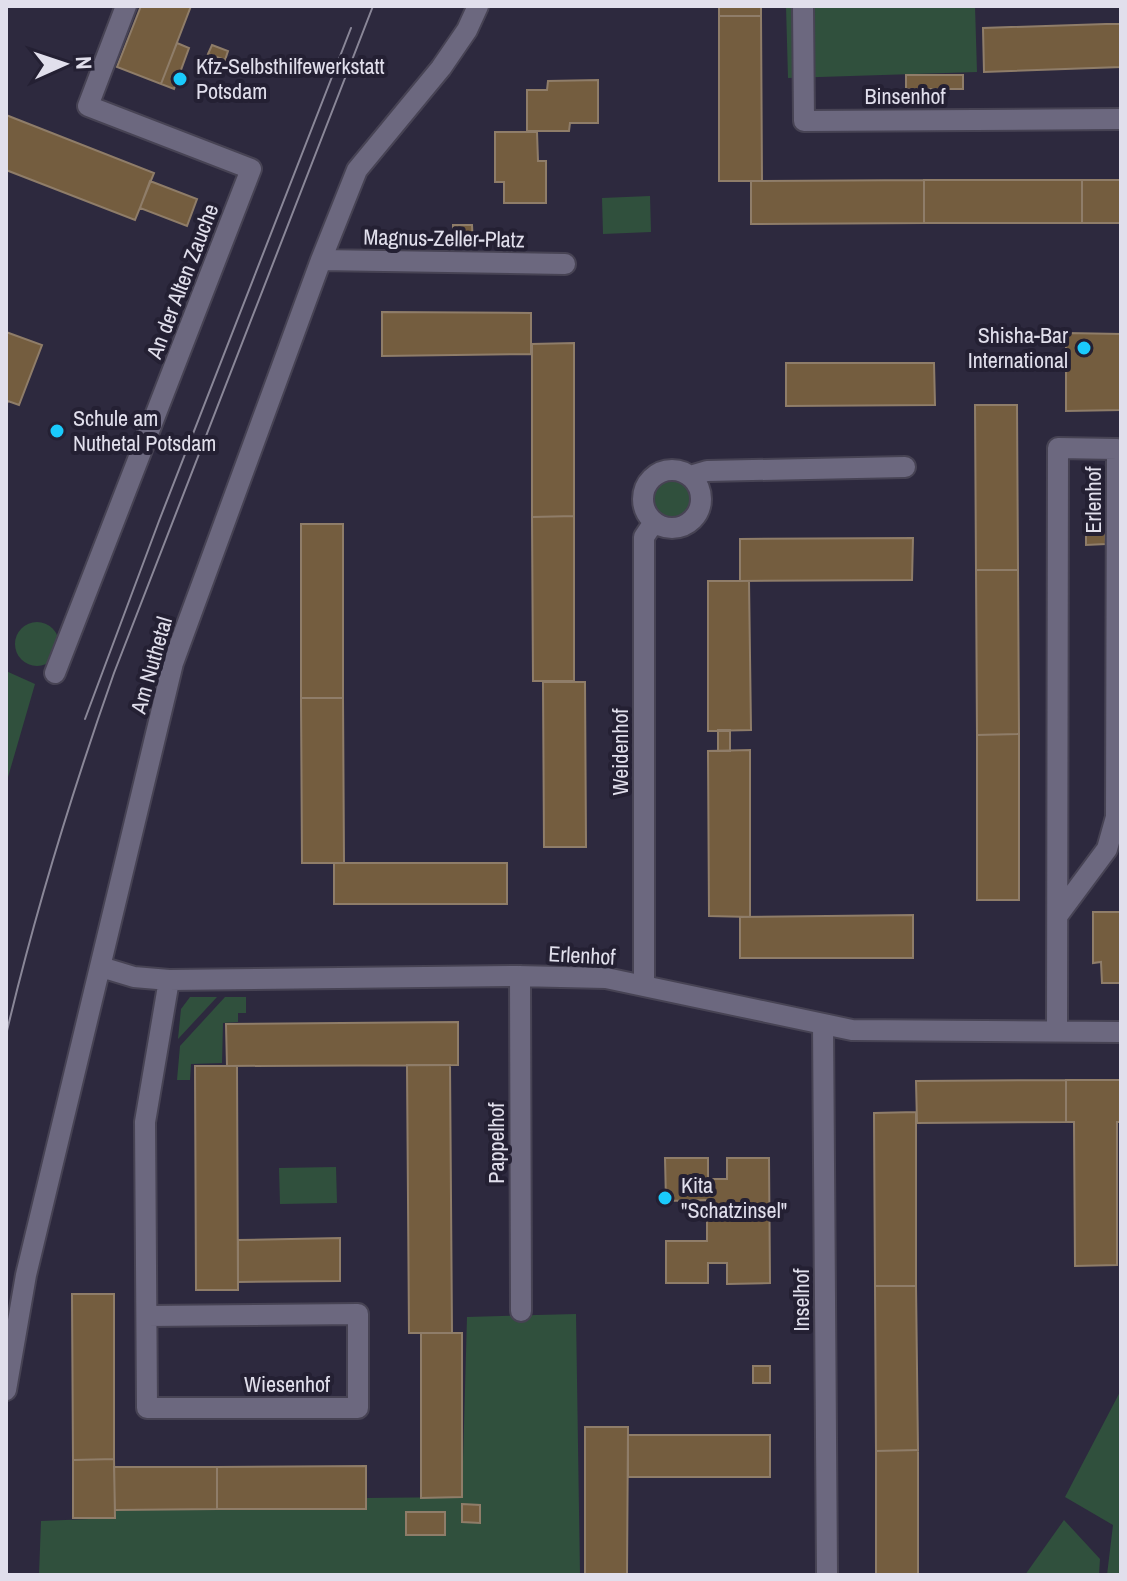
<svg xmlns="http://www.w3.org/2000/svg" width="1127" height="1581" viewBox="0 0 1127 1581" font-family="'Archivo Narrow',sans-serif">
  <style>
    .green { fill: #30503d }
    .building { fill: #745d3f; stroke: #8f7d69; stroke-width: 2 }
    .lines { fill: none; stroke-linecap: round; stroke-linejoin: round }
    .minor-casing { stroke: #474354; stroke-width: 24 }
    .minor { stroke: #6c687f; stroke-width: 20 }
    .tram { stroke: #8a8798; stroke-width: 2 }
    .poi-dot { fill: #1acafc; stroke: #242033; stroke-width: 3 }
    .labels { text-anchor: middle; stroke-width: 8; stroke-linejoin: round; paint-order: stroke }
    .poi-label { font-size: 22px; fill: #e1dfec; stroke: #242033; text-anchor: start }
    .street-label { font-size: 22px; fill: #e1dfec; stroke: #242033 }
  </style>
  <rect width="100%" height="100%" fill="#2d293e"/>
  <path class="green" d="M786 6H975L977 72 788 78Z
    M650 196 651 232 603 234 602 198Z
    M653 499a20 20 0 1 1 40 0a20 20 0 1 1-40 0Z
    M15 644a22 22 0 1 1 44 0a22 22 0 1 1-44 0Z
    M6 671 35 684 6 784Z
    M190 997H217L178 1039 181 1009Z
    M225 997H246V1013H238V1022L223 1023 222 1063 191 1064 190 1080H177L180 1046Z
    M336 1167 337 1203 280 1204 279 1168Z
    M576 1314 580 1575H39L41 1521 114 1518 115 1510 365 1509 366 1498 462 1497 467 1317Z
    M1121 1390V1575H1107L1113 1525 1065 1497Z
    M1064 1520 1100 1559 1099 1575H1025Z"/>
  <path class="building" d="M141 6H191L161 84 117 67Z
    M719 6H761V16H719Z
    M719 16H761L762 181H719Z
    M1106 24H1121V67L984 72 983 28Z
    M177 43 189 48 174 89 161 84Z
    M212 45 228 51 225 60 208 54Z
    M906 75H963V89H906Z
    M598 80V123H570L569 131H527V90H547L548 81Z
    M6 115 154 173 135 220 6 170Z
    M495 132H537L538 161H546V203H504V182H495Z
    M924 180H1082V223H924Z
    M924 180V223L751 224V181Z
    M1082 180H1121V223H1082Z
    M150 181 197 199 187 226 140 208Z
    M453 225H472L473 245 453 246Z
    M382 312 531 313V354L382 356Z
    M6 332 42 345 19 405 8 401 6 406Z
    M1066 333 1121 334V410L1066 411Z
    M574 343V516L532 517V344Z
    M786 363H934L935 405 786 406Z
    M975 405H1017L1018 570H976Z
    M574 516V681H533L532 517Z
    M301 524H343V698H301Z
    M1086 524H1105L1106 544 1086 545Z
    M913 538 912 580 740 581V539Z
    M976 570H1018L1019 734 977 735Z
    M708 581H749L751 730 708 731Z
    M543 682H585L586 847H544Z
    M301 698H343L344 863H302Z
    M718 730H730V751H718Z
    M1019 734V900H977V735Z
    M750 750V917L709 916 708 751Z
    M334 863H507V904H334Z
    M1093 912H1121V983H1102L1101 962 1093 963Z
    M913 915V958H740V917Z
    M568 950 569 964H552V951Z
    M458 1022V1065L227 1066 226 1024Z
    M407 1065H450L452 1333H409Z
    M195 1066H237L238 1290H196Z
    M1066 1080V1122L917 1123 916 1081Z
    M1066 1080H1121V1122H1117V1265L1075 1266 1074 1122H1066Z
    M916 1112V1286H875L874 1113Z
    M665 1158H708V1179H727V1158H769L770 1283 727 1284V1263H708V1283H666V1241H707V1200L666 1201Z
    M340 1238V1281L238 1282V1240Z
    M875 1286H916L918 1450 876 1451Z
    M72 1294H114V1459L73 1460Z
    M421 1333H462V1497L421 1498Z
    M753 1366H770V1383H753Z
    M585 1427H628L627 1575H585Z
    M628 1435H770V1477H628Z
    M918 1450V1575H876V1451Z
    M114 1459 115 1518H73V1460Z
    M366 1466V1509H217V1467Z
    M114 1467H217V1509L115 1510Z
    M462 1504 480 1505V1523L462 1522Z
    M406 1512H445V1535H406Z"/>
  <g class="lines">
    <g class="minor-casing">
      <path id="minor" d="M803 6 804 121 1121 119
        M321 260 565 264
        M643 499a29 29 0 1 1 58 0a29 29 0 1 1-58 0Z
        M690 476 707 471 905 467
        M55 673 251 169 88 106 126 6
        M101 967 134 977 169 980 516 976 606 978 852 1030 1121 1032
        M520 976 521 1311
        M644 985V537L654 522
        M823 1025 827 1575
        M1057 1030 1058 448 1117 449 1116 817 1107 849 1058 915
        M147 1316 358 1314V1408H147L145 1122 169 980
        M6 1390 26 1275 173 663 321 260 357 170 441 68 467 30 478 6"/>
    </g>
    <use href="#minor" class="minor"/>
    <path class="tram" d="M85 719 159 521 351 28
      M6 1035C35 912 72 792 114 673L373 6"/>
  </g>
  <g class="poi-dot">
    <circle cx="180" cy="79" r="8"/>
    <circle cx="1084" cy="348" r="8"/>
    <circle cx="57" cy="431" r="8"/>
    <circle cx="665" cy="1198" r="8"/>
  </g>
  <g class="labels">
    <g class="poi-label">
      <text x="196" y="74">Kfz-Selbsthilfewerkstatt<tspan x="196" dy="25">Potsdam</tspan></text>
      <text x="1068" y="343" text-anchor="end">Shisha-Bar<tspan x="1068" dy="25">International</tspan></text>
      <text x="73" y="426">Schule am<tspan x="73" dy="25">Nuthetal Potsdam</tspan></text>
      <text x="681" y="1193">Kita<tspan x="681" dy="25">"Schatzinsel"</tspan></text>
    </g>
    <g class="street-label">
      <text x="905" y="104">Binsenhof</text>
      <text transform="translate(444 238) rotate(1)" y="8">Magnus-Zeller-Platz</text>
      <text transform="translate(182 281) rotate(-69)" y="8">An der Alten Zauche</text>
      <text transform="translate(1093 500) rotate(-90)" y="8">Erlenhof</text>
      <text transform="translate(151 665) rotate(-74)" y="8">Am Nuthetal</text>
      <text transform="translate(620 752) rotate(-90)" y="8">Weidenhof</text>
      <text transform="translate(582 955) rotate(3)" y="8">Erlenhof</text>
      <text transform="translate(496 1143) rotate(-90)" y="8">Pappelhof</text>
      <text transform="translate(801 1300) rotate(-90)" y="8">Inselhof</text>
      <text x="287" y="1392">Wiesenhof</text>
    </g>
  </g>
  <rect width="1127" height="1581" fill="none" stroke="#e1dfec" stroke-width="16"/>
  <g transform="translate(64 64) rotate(87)" stroke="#242033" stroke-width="6" paint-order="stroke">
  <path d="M0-6L14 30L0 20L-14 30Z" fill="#e1dfec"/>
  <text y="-12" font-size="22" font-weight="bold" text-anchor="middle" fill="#e1dfec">N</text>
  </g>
</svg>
